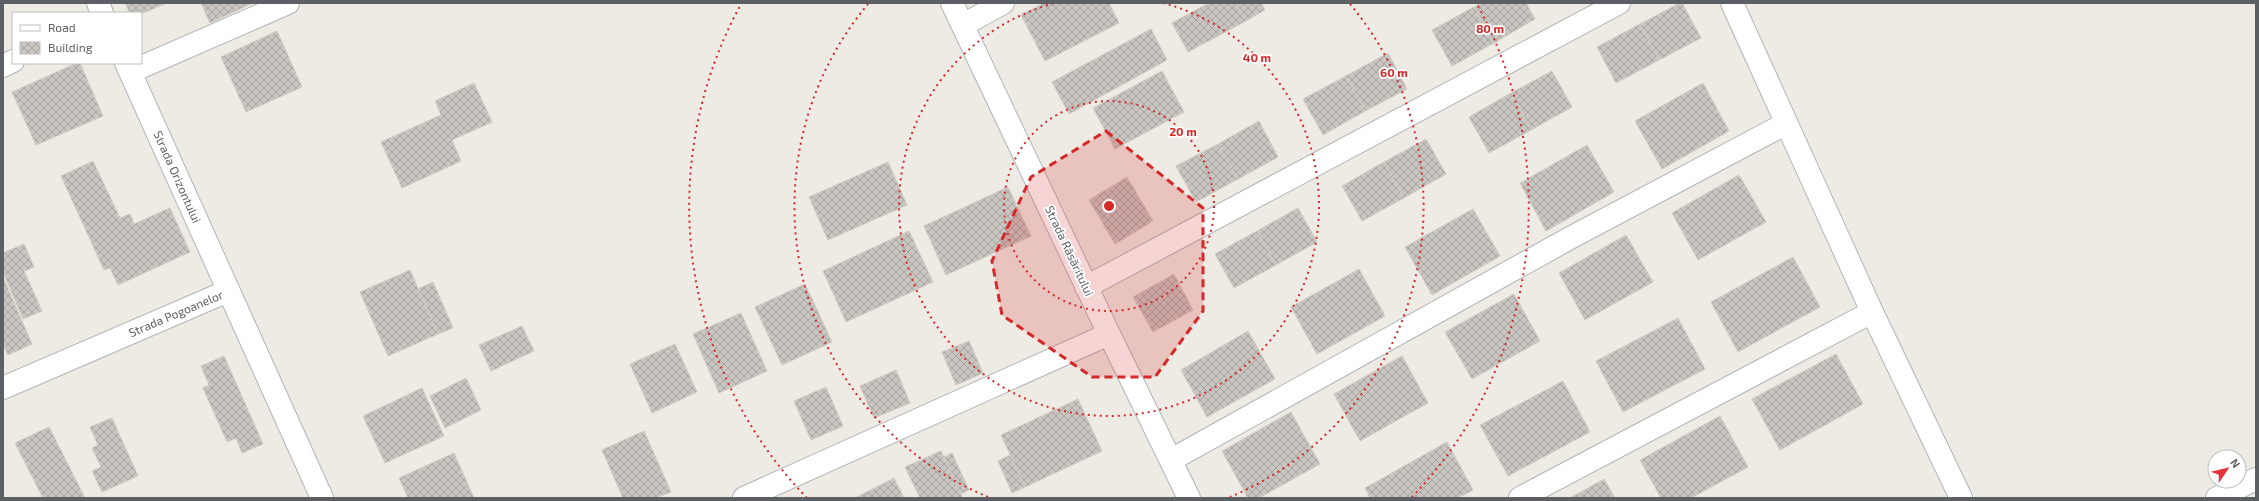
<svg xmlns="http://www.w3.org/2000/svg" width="2259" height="501" viewBox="0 0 2259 501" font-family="'Exo 2',sans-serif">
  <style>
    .building { fill: url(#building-cross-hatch); stroke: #d2cbc2 }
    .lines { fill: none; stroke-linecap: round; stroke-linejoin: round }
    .street-casing { stroke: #b1b5b8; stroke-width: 24 }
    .street { stroke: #fff; stroke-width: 22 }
    .marked { fill: #d62828; fill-opacity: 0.2; stroke: #d62828; stroke-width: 3; stroke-dasharray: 8 5; stroke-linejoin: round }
    .ring { fill: none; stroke: #d62828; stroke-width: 2; stroke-dasharray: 2 4 }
    .labels { text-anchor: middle; stroke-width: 3.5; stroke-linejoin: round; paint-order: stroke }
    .street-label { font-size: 12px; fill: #5c6064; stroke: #fff }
    .centre { fill: #d62828; stroke: #fff; stroke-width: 2 }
    .ring-label { font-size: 12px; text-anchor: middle; font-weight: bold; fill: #d62828; stroke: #fff; stroke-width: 3.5; stroke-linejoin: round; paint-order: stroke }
  </style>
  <defs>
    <pattern id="building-cross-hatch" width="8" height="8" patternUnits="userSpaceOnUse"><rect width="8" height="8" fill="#c9c5c1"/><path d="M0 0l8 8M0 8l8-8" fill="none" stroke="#a6a3a0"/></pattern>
  </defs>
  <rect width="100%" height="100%" fill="#eeeae4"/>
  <path class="building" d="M125 3H167L141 14 130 13Z
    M201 3H253L210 23Z
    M1044 3H1109L1119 23 1045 61 1021 15Z
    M1209 3H1236L1246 21 1188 52 1172 23Z
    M1236 3H1261L1265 10 1246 21Z
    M1481 3H1526L1535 19 1494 43 1474 7Z
    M1680 3H1682L1701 38 1659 60 1640 24Z
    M1474 7 1494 43 1452 66 1432 30Z
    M1640 24 1659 60 1616 83 1597 47Z
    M1151 29 1167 60 1069 114 1052 82Z
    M277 31 302 87 246 112 221 57Z
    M1388 53 1407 89 1365 111 1346 76Z
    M77 63H80L103 116 36 145 12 92Z
    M1162 71 1184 112 1115 149 1093 108Z
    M1552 71 1572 107 1531 130 1511 93Z
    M1346 76 1365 111 1323 135 1303 99Z
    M474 83 492 122 452 140 461 161 402 188 381 142 441 115 435 101Z
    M1703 83 1729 131 1662 169 1635 121Z
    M1511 93 1531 130 1489 153 1469 117Z
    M1259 121 1278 157 1238 179 1218 144Z
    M1426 139 1446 174 1404 198 1384 162Z
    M1218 144 1238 179 1196 202 1176 166Z
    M1587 145 1614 192 1546 231 1520 183Z
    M93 161 120 218 130 214 134 224 170 208 190 252 118 285 110 268 104 270 61 176Z
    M888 162 907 205 828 240 809 197Z
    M1384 162 1404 198 1362 221 1342 186Z
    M1739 175 1766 222 1698 260 1672 213Z
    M1127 177 1153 221 1115 244 1089 200Z
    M1008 187 1031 236 946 275 924 226Z
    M1298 208 1317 242 1276 265 1257 231Z
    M1473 209 1500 256 1432 295 1405 247Z
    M909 231 933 282 846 322 823 271Z
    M1257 231 1276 265 1234 288 1215 254Z
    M1626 235 1653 282 1585 320 1559 273Z
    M24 244 34 267 24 271 42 311 23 319 3 272V253Z
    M1793 257 1820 307 1738 352 1711 302Z
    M1359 269 1385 316 1317 354 1291 307Z
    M410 270 438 334 388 356 360 292Z
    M1174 274 1193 310 1153 332 1133 297Z
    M3 277 32 344 8 355 3 344Z
    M433 282 453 328 438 334 418 289Z
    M805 284 832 342 782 365 755 307Z
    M1514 294 1540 341 1472 379 1445 332Z
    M741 313 767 371 719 393 693 334Z
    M1678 318 1705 369 1623 412 1596 361Z
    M522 326 534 351 491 371 479 345Z
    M1248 331 1275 379 1207 417 1181 370Z
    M969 341 983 373 956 385 942 352Z
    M675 344 697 392 652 413 630 364Z
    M1836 354 1863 404 1780 450 1752 399Z
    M224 356 263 444 242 453 236 438 227 442 203 388 209 385 201 366Z
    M1402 356 1428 403 1360 441 1334 394Z
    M896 370 910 403 874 418 860 386Z
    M466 378 481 410 445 428 430 396Z
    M1563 381 1590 432 1508 476 1480 425Z
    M826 387 843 426 811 440 794 401Z
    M422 388 444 436 385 463 363 416Z
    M1078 399 1102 451 1025 487 1001 435Z
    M1291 412 1320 464 1259 498H1248L1222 451Z
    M1720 416 1748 467 1691 498H1661L1640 460Z
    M112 418 138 476 102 492 92 471 101 467 92 448 98 445 90 427Z
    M49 427 85 498H43L15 443Z
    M644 431 671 492 656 498H623L602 450Z
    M1447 442 1473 490 1458 498H1370L1365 488Z
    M941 451 961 494 962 498H920L905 467Z
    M454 453 474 498H408L399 478Z
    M952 453 969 490 961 494 944 457Z
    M1010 455 1025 487 1012 493 998 461Z
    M894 478 904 498H855Z
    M1604 479 1615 498H1570Z"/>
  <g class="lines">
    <g class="street-casing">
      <path id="street" d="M98 3 102 13
        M952 3 1109 334 1189 498
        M1732 3 1872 312 1961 498
        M963 25 1003 3
        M126 63 322 498
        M3 66 13 61
        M130 72 288 3
        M1086 287 1619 3
        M3 388 228 291
        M1171 460 1570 238 1785 124
        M744 498 1109 334
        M1520 498 1872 312
        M2217 498 2256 479"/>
    </g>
    <use href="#street" class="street"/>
  </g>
  <path class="marked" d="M1106 131 1203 208V311L1155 377H1092L1002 315 992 261 1031 177Z"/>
  <g class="ring">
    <circle cx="1109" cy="206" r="105"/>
    <path d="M1163 3A210 210 0 1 1 1055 3"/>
    <path d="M988 497A315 315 0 0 1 868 4M1350 4A315 315 0 0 1 1230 497"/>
    <path d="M807 498A420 420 0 0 1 740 6M1478 6A420 420 0 0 1 1411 498"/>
  </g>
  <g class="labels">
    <g class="street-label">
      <text transform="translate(177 177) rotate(66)" y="4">Strada Orizontului</text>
      <text transform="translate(1069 251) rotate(65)" y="4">Strada Răsăritului</text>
      <text transform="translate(176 314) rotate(-23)" y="4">Strada Pogoanelor</text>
    </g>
  </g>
  <circle cx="1109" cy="206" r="6" class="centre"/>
  <g class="ring-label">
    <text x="1490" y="33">80 m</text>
    <text x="1257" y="62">40 m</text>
    <text x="1394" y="77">60 m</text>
    <text x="1183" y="136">20 m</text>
  </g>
  <rect width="2259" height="501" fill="none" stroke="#5c6064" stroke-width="8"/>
  <rect x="12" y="12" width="130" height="52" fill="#ffffff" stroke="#bebfc1"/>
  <rect x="20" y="25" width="20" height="6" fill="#ffffff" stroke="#bebfc1"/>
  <text x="48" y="32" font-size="12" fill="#5c6064">Road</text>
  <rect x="20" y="42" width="20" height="12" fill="url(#building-cross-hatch)" stroke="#bebfc1"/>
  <text x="48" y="52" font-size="12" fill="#5c6064">Building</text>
  <g transform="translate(2227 469) rotate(55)"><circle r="19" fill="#ffffff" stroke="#bebfc1"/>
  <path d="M0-3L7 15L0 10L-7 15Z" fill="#e2353a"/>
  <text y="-6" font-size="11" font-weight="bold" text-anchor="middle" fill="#5c6064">N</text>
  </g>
</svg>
